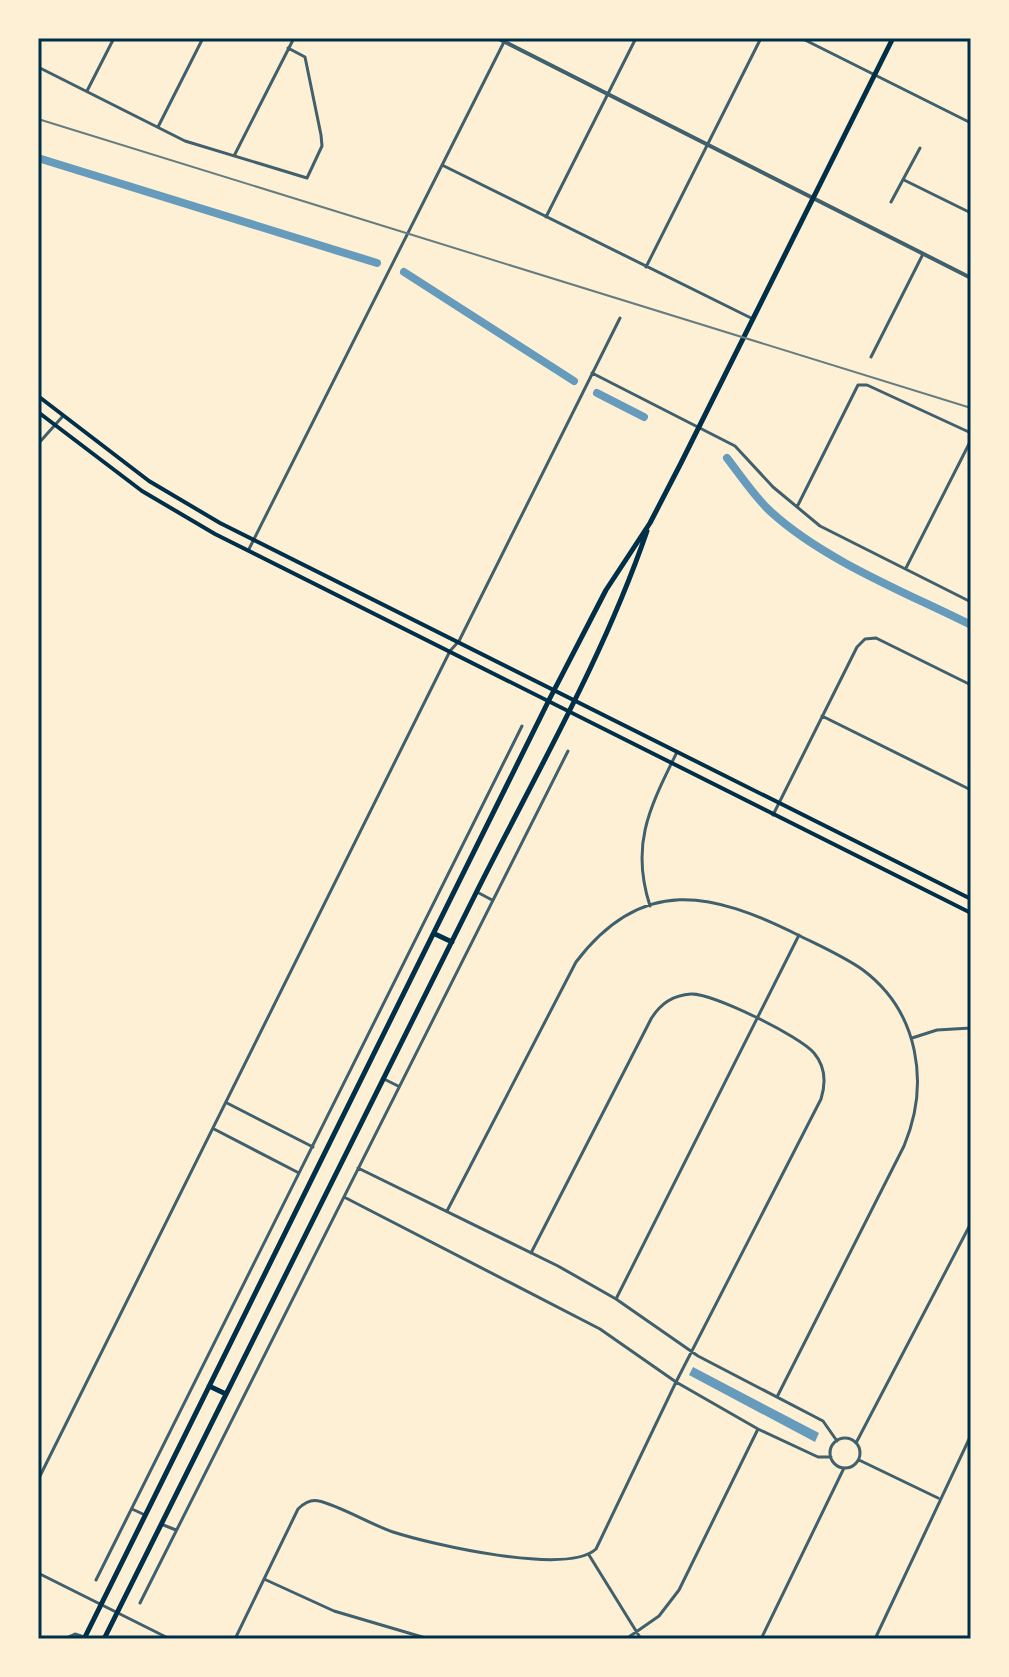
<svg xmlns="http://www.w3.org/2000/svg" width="1009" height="1677" viewBox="0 0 1009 1677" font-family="'Alegreya Sans',sans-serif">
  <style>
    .water { fill: #669bbc }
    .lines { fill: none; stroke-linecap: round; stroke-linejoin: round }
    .canal { stroke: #669bbc; stroke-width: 8 }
    .minor { stroke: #3f606c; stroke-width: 3 }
    .tertiary { stroke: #3f606c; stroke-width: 4 }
    .secondary { stroke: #003049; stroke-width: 4 }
    .primary { stroke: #003049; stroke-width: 5 }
    .rail { stroke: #657d81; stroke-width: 2 }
    .neatline { fill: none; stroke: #003049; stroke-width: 3 }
  </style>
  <rect width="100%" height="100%" fill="#fdf0d5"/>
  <path class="water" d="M693 1367 819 1433 815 1442 689 1375Z"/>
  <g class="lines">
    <path class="canal" d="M38 158 377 263
      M404 272 574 381
      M597 393 644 417
      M727 458C741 476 754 496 770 511 823 560 907 593 971 625"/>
    <path class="minor" d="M801 38 971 123
      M38 67 185 141 307 178 322 146 321 135 305 57 288 48
      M87 91 114 38
      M158 127 203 38
      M234 156 294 38
      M442 165 753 319
      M904 180 971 213
      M891 202 920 148
      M546 217 636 38
      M646 267 761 38
      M871 357 923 254
      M592 373 735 446 773 487 820 526 971 602
      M38 444 63 416
      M797 507 858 385H867L971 433
      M249 549 506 38
      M906 568 971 440
      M822 716 971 790
      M773 815 857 647 865 639 876 638 971 685
      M477 892 492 900
      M650 906C630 844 650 807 677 752
      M912 1038 937 1030 971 1028
      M384 1079 398 1086
      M227 1103 313 1147
      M214 1129 299 1173
      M358 1168 558 1266 616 1299 698 1356 823 1421 837 1441
      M344 1197 600 1329 676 1382 758 1429 818 1457H831
      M447 1211 576 962C642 875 712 892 798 935 820 946 843 956 863 970 919 1012 930 1084 904 1146L777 1397
      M616 1299 799 935
      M830 1453a15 15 0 1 1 30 0a15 15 0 1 1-30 0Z
      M856 1443 971 1223
      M859 1460 938 1498
      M38 1480 450 651 459 641 620 318
      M132 1509 145 1515
      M161 1524 176 1530
      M589 1555 641 1639
      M38 1573 170 1639
      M264 1579 334 1611 429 1639
      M96 1580 522 726
      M140 1603 568 751
      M64 1639 75 1634 84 1637
      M235 1639 298 1509C303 1504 311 1499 319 1501 338 1505 372 1525 393 1532 430 1544 567 1576 596 1549L676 1382 821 1099C826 1083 825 1066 814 1053 800 1036 712 993 691 994 673 995 660 1004 651 1019L531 1253
      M626 1639 659 1616 679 1590 758 1429
      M761 1639 844 1468
      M875 1639 971 1435"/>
    <path class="tertiary" d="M497 38 971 278"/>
    <path class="secondary" d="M38 396 149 481 220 523 971 899
      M38 412 142 491 215 534 971 913"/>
    <path class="primary" d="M435 934 452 942
      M209 1386 226 1394
      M84 1639 549 700 606 590 650 523 681 463 893 38
      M104 1639C228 1391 352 1143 475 895 535 775 603 659 647 531"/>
    <path class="rail" d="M38 119 971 408"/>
  </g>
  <rect width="1009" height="1677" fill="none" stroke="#fdf0d5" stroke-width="80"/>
  <rect x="40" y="40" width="929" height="1597" class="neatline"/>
</svg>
